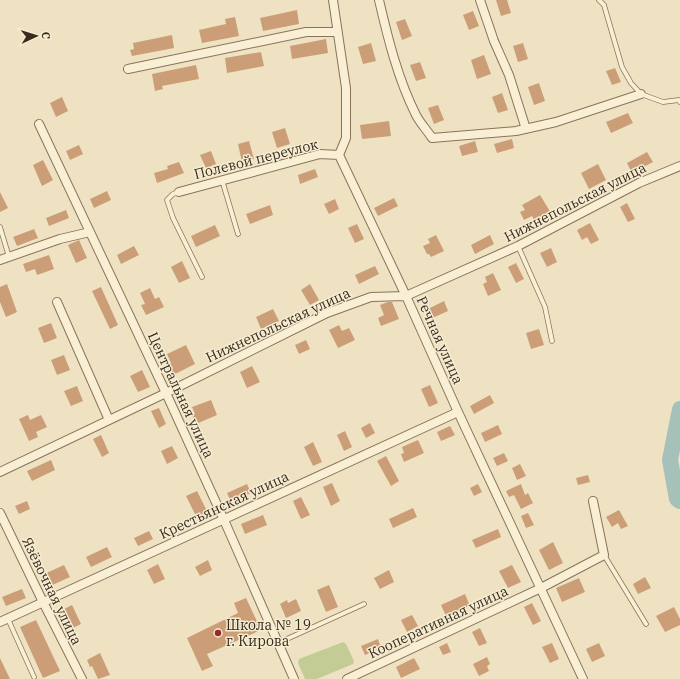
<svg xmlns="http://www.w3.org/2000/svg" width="680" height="679" viewBox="0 0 680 679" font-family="'IBM Plex Serif',serif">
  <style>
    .green { fill: #c4cc96 }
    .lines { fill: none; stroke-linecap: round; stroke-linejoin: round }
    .river { stroke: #a5c1b9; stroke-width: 16 }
    .building { fill: #cc9e78 }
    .service-casing { stroke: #887459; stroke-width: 5.5 }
    .minor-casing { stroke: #887459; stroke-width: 10 }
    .service { stroke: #f9efd5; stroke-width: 4 }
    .minor { stroke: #f9efd5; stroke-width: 8 }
    .poi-dot { fill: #972c29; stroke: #f5ecd2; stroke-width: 1.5 }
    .labels { text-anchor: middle; stroke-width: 3; stroke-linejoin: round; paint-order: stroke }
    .street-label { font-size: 14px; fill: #382b1d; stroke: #f5ecd2 }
    .poi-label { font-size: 14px; fill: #382b1d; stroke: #f5ecd2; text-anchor: start }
  </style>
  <rect width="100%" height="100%" fill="#eee2c2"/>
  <path class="green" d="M343 642 346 644 354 661 353 664 317 679H305L298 663 299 659Z"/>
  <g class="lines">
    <path class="river" d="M680 409 670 460 677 499 680 501"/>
  </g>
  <path class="building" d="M496 0H507L511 13 501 16Z
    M297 10 299 24 263 31 260 18Z
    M473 11 479 26 469 30 463 15Z
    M235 17 239 36 202 43 199 30 226 24 225 19Z
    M405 19 412 36 402 40 396 22Z
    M172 35 174 48 132 56 130 50 134 49 133 43Z
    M326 39 328 53 292 59 290 46Z
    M371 43 376 61 363 64 358 47Z
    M523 43 528 59 518 62 513 46Z
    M261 52 264 66 227 73 225 58Z
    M484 55 491 74 477 79 471 60Z
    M420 62 426 78 416 81 410 65Z
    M196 65 199 79 162 86 163 89 155 91 152 74Z
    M615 68 621 82 612 85 606 71Z
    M539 83 545 101 534 105 528 87Z
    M502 93 508 110 498 113 492 97Z
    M62 97 68 111 56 117 50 103Z
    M438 105 444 120 434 124 428 108Z
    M628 113 633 123 611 133 606 122Z
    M389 121 391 136 362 139 360 125Z
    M285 128 290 144 277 148 272 132Z
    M512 139 514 148 497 153 494 144Z
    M249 141 254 159 242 162 238 144Z
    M475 141 478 152 462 156 459 146Z
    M79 145 83 154 70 160 66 151Z
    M211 151 216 164 206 168 200 155Z
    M647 152 653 162 632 173 627 163Z
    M43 160 53 180 42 186 33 165Z
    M179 162 184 173 157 183 154 173 168 169 167 166Z
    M598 164 606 180 589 189 581 173Z
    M315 169 318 177 300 184 298 175Z
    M107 191 111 200 94 208 90 199Z
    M0 192 8 208 0 212Z
    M540 195 551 213 535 221 532 216 524 220 520 212 525 210 522 205Z
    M394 198 398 206 378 216 374 208Z
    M335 199 339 209 329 214 324 204Z
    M627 203 635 219 628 222 620 207Z
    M270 205 273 215 250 224 246 214Z
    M66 210 69 218 49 226 46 218Z
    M590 223 599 240 591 244 587 237 582 240 577 230Z
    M357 224 364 239 355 243 348 228Z
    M215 225 220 236 196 247 191 236Z
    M34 229 38 238 17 246 13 237Z
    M436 235 444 251 431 257 429 254H427L423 246 430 243 428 239Z
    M490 235 494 244 475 254 471 245Z
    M79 240 87 258 76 263 68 245Z
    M134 246 139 255 121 264 117 255Z
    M551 248 557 262 547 267 540 253Z
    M49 255 54 269 37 275 35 269 26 272 23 264Z
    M182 261 190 278 179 283 171 267Z
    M516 263 524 279 516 283 508 267Z
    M375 266 379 274 359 284 355 275Z
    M493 273 501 290 488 296 483 284 487 282 485 277Z
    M7 284 17 312 6 317 0 302V287Z
    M310 284 319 300 310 305 301 290Z
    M101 287 118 325 110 329 92 291Z
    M150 288 155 299 159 297 164 307 146 315 141 305 145 304 140 293Z
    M444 301 448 311 428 320 424 311Z
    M388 302H392L399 319 381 326 378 318 384 315 380 305Z
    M273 309 279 321 261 329 256 317Z
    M51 323 57 338 44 343 38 328Z
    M339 325 342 331 349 328 355 340 338 348 329 330Z
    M539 329 544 345 531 349 526 333Z
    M306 340 310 349 299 354 295 345Z
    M186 345 195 364 171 376 167 365 171 363 167 354Z
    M64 355 70 370 57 375 51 360Z
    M252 366 260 382 247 388 240 372Z
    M142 370 150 387 138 392 130 376Z
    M430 385 438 403 429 407 421 389Z
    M77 386 83 401 71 406 64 391Z
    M490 395 494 403 474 414 470 406Z
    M211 400 217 415 196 424 192 415 195 414 192 407Z
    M159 408 166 424 159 428 151 411Z
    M28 415 30 420 41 415 47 427 36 432 38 437 29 441 19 419Z
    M370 423 375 433 366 438 361 428Z
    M498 425 502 434 485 442 481 433Z
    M450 426 455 435 441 441 437 432Z
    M345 431 352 447 344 451 337 435Z
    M101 435 109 453 102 457 93 439Z
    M418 440 424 453 404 462 401 454 404 453 402 447Z
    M313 442 322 462 313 466 304 447Z
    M172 446 178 458 167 464 161 451Z
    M504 453 508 461 497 466 493 458Z
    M386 456 399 481 391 486 377 461Z
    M51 460 55 470 32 481 27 471Z
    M520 464 526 476 517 480 512 468Z
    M588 475 590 482 578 485 576 478Z
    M332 483 340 501 331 506 323 487Z
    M247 484 251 493 231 502 227 493Z
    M478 484 482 492 474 496 470 488Z
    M521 484 525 495 528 493 533 503 521 509 514 495 509 497 506 491Z
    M197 491 208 513 197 518 186 496Z
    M301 497 310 515 301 519 293 501Z
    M27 501 30 509 19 514 15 506Z
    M413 508 417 517 393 528 389 519Z
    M619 510 628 526 621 529 618 523 612 527 606 517Z
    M528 513 534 525 526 528 521 516Z
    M263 515 267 525 245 534 241 524Z
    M498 529 501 537 476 548 472 540Z
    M149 531 153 539 138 546 134 538Z
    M553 542 563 563 549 570 539 550Z
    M107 547 112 557 91 567 86 557Z
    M208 560 212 570 200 576 195 567Z
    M158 564 165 579 154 584 147 570Z
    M64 565 70 577 48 587 42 575Z
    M512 565 521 582 508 588 499 571Z
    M389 570 394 582 380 589 374 578Z
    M645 577 651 588 638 594 633 584Z
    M579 578 585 592 562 602 556 588Z
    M329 585 338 607 326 612 317 590Z
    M22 589 26 598 6 606 2 597Z
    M465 594 470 606 446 616 441 605Z
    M246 598 261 630 207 654 213 666 202 671 187 638 238 613 234 603Z
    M296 599 301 611 286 618 280 604 287 600 288 603Z
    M532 603 541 621 533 625 524 607Z
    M72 605 81 624 71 629 62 610Z
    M674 607 680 619V625L665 632 656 616Z
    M412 615 418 626 407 632 401 620Z
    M36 620 60 671 43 678 20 627Z
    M480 628 487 643 479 646 472 632Z
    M378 639 381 648 365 655 361 646Z
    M447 643 451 652 443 655 439 647Z
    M552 643 559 659 550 663 542 647Z
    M599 643 605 656 592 662 586 649Z
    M100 653 110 675 98 679 92 666 90 667 87 660Z
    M487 657 490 664 487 666 489 671 479 676 473 664Z
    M0 658 10 679H0Z
    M414 658 420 669 401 678 396 667Z"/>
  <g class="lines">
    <g class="service-casing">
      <path id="service" d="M599 0 604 5 622 67 631 83 641 94 663 102 679 100 680 102
        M222 180 238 234
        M179 192 173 194 167 200 173 218 202 277
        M0 227 9 257
        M518 246 545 307 552 341
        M604 555 646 624
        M8 619 34 677
        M278 643 364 604"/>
    </g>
    <g class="minor-casing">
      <path id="minor" d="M333 0 346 88V138L339 155 406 296 458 412 583 679
        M379 0C388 39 398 79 416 115 420 123 427 130 432 138L516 131 556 122 641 94
        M480 0 494 41 509 75 526 129
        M128 69 306 32H337
        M39 124 166 393 224 520 294 679
        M179 192 320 154 339 155
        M0 260 60 239 90 232
        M57 302 109 420
        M0 472 166 393 327 313 371 297 406 296 518 246 639 183 680 166
        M0 513 43 602 82 679
        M0 622 458 412
        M347 679 541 588 604 555 593 501"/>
    </g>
    <use href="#service" class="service"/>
    <use href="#minor" class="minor"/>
  </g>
  <circle class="poi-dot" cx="218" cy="633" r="4"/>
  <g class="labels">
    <g class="street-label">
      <text transform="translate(256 159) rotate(-14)" y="5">Полевой переулок</text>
      <text transform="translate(575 202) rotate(-27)" y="5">Нижнепольская улица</text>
      <text transform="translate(278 325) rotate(-25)" y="5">Нижнепольская улица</text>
      <text transform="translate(440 340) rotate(66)" y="5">Речная улица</text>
      <text transform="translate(181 395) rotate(65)" y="5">Центральная улица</text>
      <text transform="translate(224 505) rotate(-25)" y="5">Крестьянская улица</text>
      <text transform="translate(52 591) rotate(64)" y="5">Язёвочная улица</text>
      <text transform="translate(438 622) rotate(-25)" y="5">Кооперативная улица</text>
    </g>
    <g class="poi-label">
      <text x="226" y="630">Школа № 19<tspan x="226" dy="16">г. Кирова</tspan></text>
    </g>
  </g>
  <g transform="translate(36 36) rotate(86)" stroke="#f5ecd2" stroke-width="3" paint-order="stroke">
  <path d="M0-3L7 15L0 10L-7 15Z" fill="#382b1d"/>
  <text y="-6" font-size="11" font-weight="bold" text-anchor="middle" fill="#382b1d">С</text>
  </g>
</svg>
